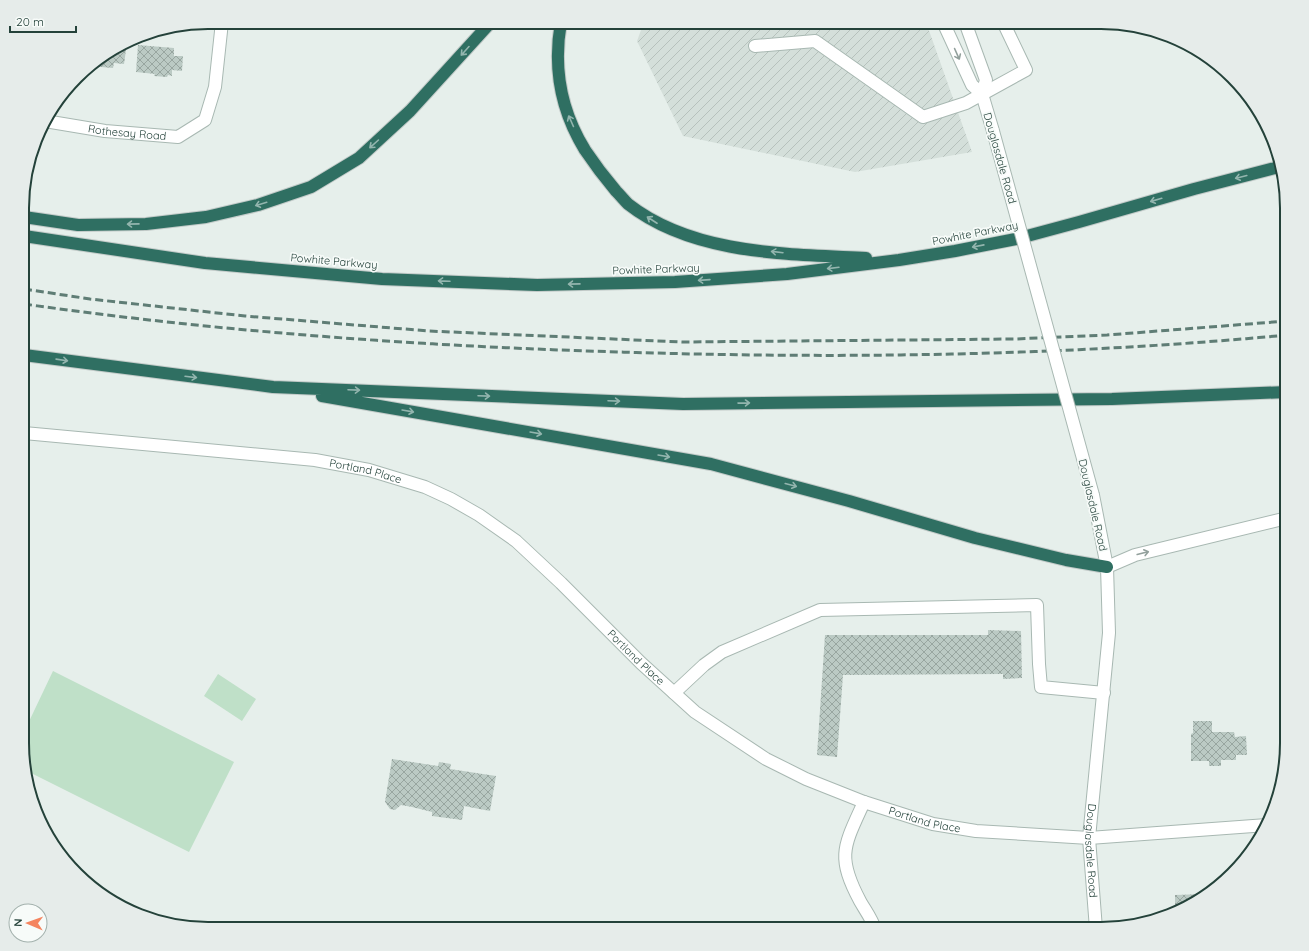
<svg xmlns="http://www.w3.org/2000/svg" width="1309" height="951" viewBox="0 0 1309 951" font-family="Quicksand,sans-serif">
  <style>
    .industrial { fill: url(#industrial-furrows) }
    .grass { fill: #bfe0c8 }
    .building { fill: url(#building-cross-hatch) }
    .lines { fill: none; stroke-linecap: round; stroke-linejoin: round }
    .minor-casing { stroke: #a8b8b2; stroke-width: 14 }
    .highway-casing { stroke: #c2cac8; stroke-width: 14 }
    .minor { stroke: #fff; stroke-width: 12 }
    .highway { stroke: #2f6f62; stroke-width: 12 }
    .rail { stroke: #5f7d75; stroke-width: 3; stroke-dasharray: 8 4; stroke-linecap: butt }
    .minor-bridge-casing { stroke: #a8b8b2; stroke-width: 14; stroke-linecap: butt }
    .minor-bridge { stroke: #fff; stroke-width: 12 }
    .oneway { stroke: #93b5ae }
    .oneway2 { stroke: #92a09c }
    .labels { text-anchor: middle; stroke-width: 3.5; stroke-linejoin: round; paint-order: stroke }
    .street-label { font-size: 11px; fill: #24423a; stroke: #f7fbf9 }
    .rim { fill: none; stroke: #24423a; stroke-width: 2 }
  </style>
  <defs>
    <pattern id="industrial-furrows" width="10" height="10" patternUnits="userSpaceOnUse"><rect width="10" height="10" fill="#d4dfda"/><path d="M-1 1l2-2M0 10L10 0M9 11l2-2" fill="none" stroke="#b6c1bc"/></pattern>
    <pattern id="building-cross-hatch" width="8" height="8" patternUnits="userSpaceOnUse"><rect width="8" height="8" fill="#bbcac4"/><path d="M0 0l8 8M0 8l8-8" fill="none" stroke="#98a6a0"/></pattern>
  </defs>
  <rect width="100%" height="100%" fill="#e6efeb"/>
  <path class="industrial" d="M644 22H926L972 152 855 172 683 136 637 41Z"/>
  <path class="grass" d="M53 671 234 762 189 852 25 770 24 732Z
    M218 674 256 699 242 721 204 696Z"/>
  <path class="building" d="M138 45 174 48V56H183L182 71 172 70V76L168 75 167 77 154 76 155 74 136 72Z
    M117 49 126 50 124 64 114 63 113 68 89 66Z
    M988 630 1021 631 1022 678 1003 679V674L843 675 837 757 817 755 825 635H988Z
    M1193 721H1212V732H1234L1235 737 1246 736 1247 755H1236V760H1221V766H1209V761H1191V734L1193 733Z
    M392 759 438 766 439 762 451 764 450 769 496 776 490 811 464 806 462 820 432 816V812L412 807 401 805 395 810 390 809 385 802Z
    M1203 894 1184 910 1175 912V895Z"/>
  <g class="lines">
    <g class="minor-casing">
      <g id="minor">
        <path d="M943 22 972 85 982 94"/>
        <path d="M965 22 986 80 982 94 993 131"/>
        <path d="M755 46 815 41 923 117 966 103 1026 70 1003 22"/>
        <path id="s1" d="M45 121 105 131 178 137 205 120 215 87 222 22"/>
        <path id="s2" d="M24 433 315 460 369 470 425 487 451 499 479 515 516 541 561 583 641 663 695 712 766 759 806 779 864 802 933 824 976 831 1089 838 1267 825"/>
        <path id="s3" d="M1093 495 1107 567 1109 633 1089 838 1096 929"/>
        <path d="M1107 567 1135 555 1287 518"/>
        <path d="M674 693 704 665 722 652 820 610 1037 605 1039 664 1041 687 1104 693"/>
        <path d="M864 802C844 846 836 856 860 901 865 910 872 919 875 929"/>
      </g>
    </g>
    <g class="highway-casing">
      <path id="highway" d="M561 22C553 67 561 111 585 150 595 165 605 178 616 191 620 195 624 200 628 204 693 255 788 254 866 258
        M24 217 78 225 146 224 206 217 258 205 311 187 359 158 410 111 491 22
        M24 236 205 263 382 279 537 285 675 282 787 274 899 260 955 251 1016 239 1079 222 1194 189 1279 167
        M24 355 273 387 683 404 1112 399 1287 392
        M322 396 711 464 849 501 975 538 1066 560 1107 567"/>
    </g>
    <use href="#minor" class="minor"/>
    <use href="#highway" class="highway"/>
    <path class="rail" d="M24 289 90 299 245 316 429 331 682 342 1015 339 1107 335 1287 321
      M24 304C221 332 420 346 619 352 842 359 1065 356 1287 335"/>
    <g class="minor-bridge-casing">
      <path id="minor-bridge" d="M993 131 1093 495"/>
    </g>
    <use href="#minor-bridge" class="minor-bridge"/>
  </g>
  <defs><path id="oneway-shaft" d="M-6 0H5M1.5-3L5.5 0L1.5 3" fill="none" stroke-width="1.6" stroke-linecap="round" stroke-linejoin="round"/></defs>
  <g class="oneway">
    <use href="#oneway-shaft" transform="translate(465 51) rotate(132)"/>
    <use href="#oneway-shaft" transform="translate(571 121) rotate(-114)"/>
    <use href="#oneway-shaft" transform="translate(374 144) rotate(138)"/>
    <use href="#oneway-shaft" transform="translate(1241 177) rotate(166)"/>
    <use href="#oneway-shaft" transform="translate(1156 200) rotate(164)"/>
    <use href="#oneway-shaft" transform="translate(261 204) rotate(163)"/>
    <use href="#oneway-shaft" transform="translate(652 220) rotate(-147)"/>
    <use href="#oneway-shaft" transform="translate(133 224) rotate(179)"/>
    <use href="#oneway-shaft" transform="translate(978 246) rotate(169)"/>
    <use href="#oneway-shaft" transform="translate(777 252) rotate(-173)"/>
    <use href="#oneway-shaft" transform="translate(833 268) rotate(173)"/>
    <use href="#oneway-shaft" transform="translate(704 280) rotate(176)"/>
    <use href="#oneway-shaft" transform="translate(444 281) rotate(-178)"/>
    <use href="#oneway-shaft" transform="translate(574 284) rotate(179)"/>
    <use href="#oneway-shaft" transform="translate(62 360) rotate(8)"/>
    <use href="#oneway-shaft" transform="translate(191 377) rotate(7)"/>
    <use href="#oneway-shaft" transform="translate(354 390) rotate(2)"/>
    <use href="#oneway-shaft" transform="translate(484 396) rotate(2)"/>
    <use href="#oneway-shaft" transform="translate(614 401) rotate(2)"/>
    <use href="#oneway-shaft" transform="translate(744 403) rotate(-1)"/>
    <use href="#oneway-shaft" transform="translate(408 411) rotate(10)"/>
    <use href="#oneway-shaft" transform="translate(536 433) rotate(10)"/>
    <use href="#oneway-shaft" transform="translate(664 456) rotate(10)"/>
    <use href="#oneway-shaft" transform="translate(791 485) rotate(15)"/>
  </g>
  <g class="oneway2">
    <use href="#oneway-shaft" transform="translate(957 54) rotate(66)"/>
    <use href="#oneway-shaft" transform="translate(1143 553) rotate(-14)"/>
  </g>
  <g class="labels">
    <g class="street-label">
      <text dy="4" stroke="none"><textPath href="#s1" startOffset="83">Rothesay Road</textPath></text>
      <text transform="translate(1000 158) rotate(74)" y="4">Douglasdale Road</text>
      <text transform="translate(975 233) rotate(-11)" y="4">Powhite Parkway</text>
      <text transform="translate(334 261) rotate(5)" y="4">Powhite Parkway</text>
      <text transform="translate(656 269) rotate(-2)" y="4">Powhite Parkway</text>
      <text dy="4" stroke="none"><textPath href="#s2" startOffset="344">Portland Place</textPath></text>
      <text transform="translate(1093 505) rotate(77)" y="4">Douglasdale Road</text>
      <text dy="4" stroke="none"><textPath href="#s2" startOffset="679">Portland Place</textPath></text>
      <text dy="4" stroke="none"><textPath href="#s2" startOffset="1015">Portland Place</textPath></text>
      <text dy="4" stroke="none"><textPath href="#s3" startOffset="358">Douglasdale Road</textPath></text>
    </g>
  </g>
  <path d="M0 0H1309V951H0ZM208 29H1101A179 179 0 0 1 1280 208V743A179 179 0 0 1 1101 922H208A179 179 0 0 1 29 743V208A179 179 0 0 1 208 29Z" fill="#e6ecea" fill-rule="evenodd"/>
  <path class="rim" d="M208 29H1101A179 179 0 0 1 1280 208V743A179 179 0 0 1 1101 922H208A179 179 0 0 1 29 743V208A179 179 0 0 1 208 29Z"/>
  <g transform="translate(28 923) rotate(272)"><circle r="19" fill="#f7fbf9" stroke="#a3b1ad"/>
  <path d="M0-3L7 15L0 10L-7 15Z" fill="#f4845f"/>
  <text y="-6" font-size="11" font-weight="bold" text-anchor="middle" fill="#24423a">N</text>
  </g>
  <path d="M10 26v6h66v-6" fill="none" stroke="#24423a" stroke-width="2"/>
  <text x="16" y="26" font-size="12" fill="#24423a" stroke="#f7fbf9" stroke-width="3" paint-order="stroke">20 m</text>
</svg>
